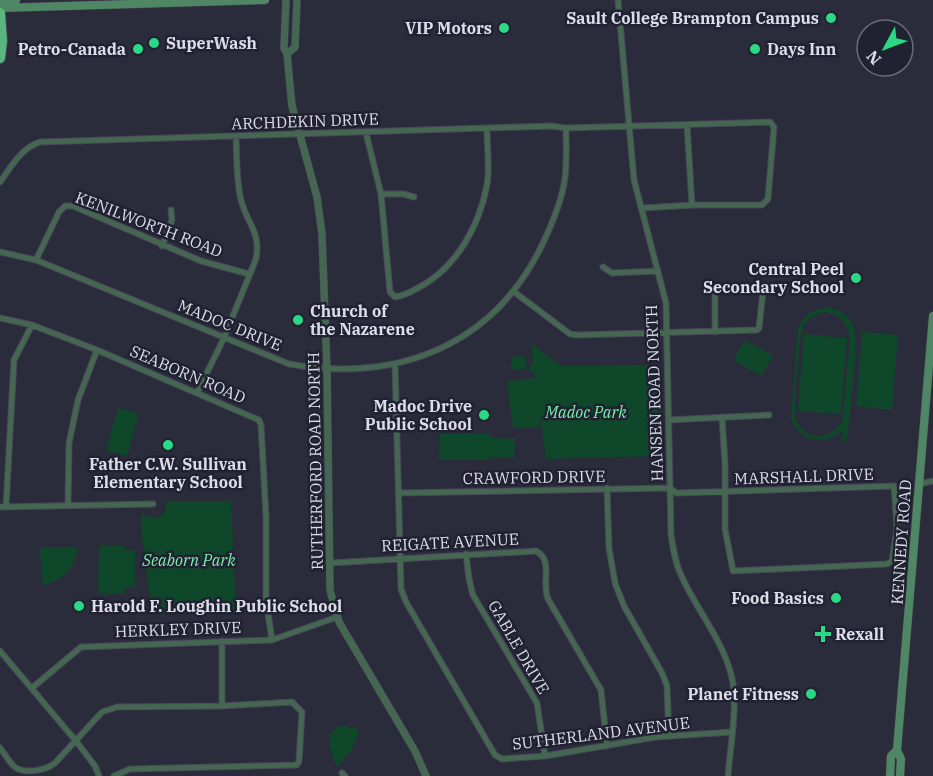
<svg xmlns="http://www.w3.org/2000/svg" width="933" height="776" viewBox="0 0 933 776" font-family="'IBM Plex Serif',serif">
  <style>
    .green { fill: #0f472a; fill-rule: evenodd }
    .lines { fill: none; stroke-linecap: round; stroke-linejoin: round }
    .minor-casing { stroke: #464757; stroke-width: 7 }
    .tertiary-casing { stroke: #464757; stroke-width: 8 }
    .secondary-casing { stroke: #464757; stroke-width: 9 }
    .motorway-casing { stroke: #464757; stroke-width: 12 }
    .minor { stroke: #456751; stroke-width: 5 }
    .tertiary { stroke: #456751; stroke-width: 7 }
    .secondary { stroke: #4f8764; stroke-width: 8 }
    .motorway { stroke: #5bb580; stroke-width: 10 }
    .poi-dot { fill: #2ad885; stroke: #202131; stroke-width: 2 }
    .labels { text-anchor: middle; stroke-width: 5; stroke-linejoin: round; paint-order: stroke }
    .poi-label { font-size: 16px; font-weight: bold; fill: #dcdde8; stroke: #202131; text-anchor: end }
    .street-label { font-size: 16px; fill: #dcdde8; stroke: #202131 }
    .park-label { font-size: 16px; font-style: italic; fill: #79f1aa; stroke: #202131 }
  </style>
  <rect width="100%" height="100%" fill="#2a2b3b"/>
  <path class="green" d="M827 307C838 309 848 314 853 325 860 341 849 420 847 442L842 441 843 431C824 446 799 442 791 418L798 326 810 312ZM825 312C841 314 849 324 850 340L842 421C833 440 804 442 796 419 793 410 799 337 803 327 806 318 816 314 825 312Z
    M862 332 898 335 892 410 856 406Z
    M804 334 847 338 841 414 798 411Z
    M745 340 773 356 761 376 733 360Z
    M531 343 561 366 659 365 660 456 546 459 539 408 540 427 513 428 507 382 535 378V373L529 372 531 364 533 363Z
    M522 356 527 360 525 369 516 370 510 368 513 357Z
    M118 408 139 414 127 456 106 450Z
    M440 434H490V438L515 439 514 457H490V460H439Z
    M166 501H231L236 611 152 614 142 537 141 512C149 521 158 520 166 511Z
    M99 546H125V551L135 550V585L133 587H125V594H99L98 586Z
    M42 547H78C75 569 63 581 42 585L40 550Z
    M339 725 350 728 355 727 359 733 351 751 337 767 329 746 330 735Z"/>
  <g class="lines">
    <g class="minor-casing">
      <path id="minor" d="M618 0 634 180 666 303 671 534C673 548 675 562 681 575 696 609 721 637 731 674 739 701 730 748 728 776
        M687 125 692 205
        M366 133 381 194 390 292 395 297C403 296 409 293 416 289 456 269 479 227 487 185 490 167 487 147 487 129
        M0 182C11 167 21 148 40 142L552 126 566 128 770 122 774 127 768 199 762 205H692L642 208
        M381 194H403L414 197
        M162 246 172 220 171 210
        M0 252 36 260 289 364C398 383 494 346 543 243 553 222 562 201 565 178 567 162 566 144 566 128
        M36 260 59 212 65 206H73L201 261 249 274
        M603 267 612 273 658 271
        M513 291 570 334 577 335 757 330 759 328 763 291 761 289H715V332
        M0 318 32 325 97 350 259 420 261 425 266 516V600L272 640
        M395 364 401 589 406 602 495 755 502 759 545 756 656 737 732 732
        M197 393 224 338 256 259C261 231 247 224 241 200 236 180 237 157 236 137
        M669 420 769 415
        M919 484 933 481
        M607 488 609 548 615 583 624 606 662 673 667 686 669 736
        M670 488 676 493 894 486 897 528 892 561 887 564 733 571 725 529V464L722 417
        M398 493 670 488
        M68 505 69 443 78 400 97 350
        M0 507 153 504
        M6 507 14 360 32 325
        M466 554 469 579 473 595 537 703 545 756
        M331 563 536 551C554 560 541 582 548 599L601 690 607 746
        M0 651 76 741 95 766 99 776
        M32 688 81 647 272 640 337 617
        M222 706V641
        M0 748C5 754 10 764 16 768 27 774 46 770 55 763L102 712 117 707 222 706 292 702 302 712 299 761 297 765 130 769 114 776
        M342 773 345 776"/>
    </g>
    <g class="tertiary-casing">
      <path id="tertiary" d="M286 0 284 48 287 54 292 106 317 197 322 234 327 370 330 590 339 622 415 751 426 776
        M287 54 295 47 297 0"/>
    </g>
    <g class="secondary-casing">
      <path id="secondary" d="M0 1 16 0
        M0 8 265 0
        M897 750 933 316
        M897 750 901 759 900 776
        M890 776 891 756 897 750"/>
    </g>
    <g class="motorway-casing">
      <path id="motorway" d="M0 13 2 41 0 58"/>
    </g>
    <use href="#minor" class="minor"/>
    <use href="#tertiary" class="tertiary"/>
    <use href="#secondary" class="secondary"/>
    <use href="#motorway" class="motorway"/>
  </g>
  <g class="poi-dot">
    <circle cx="831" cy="18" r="6"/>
    <circle cx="504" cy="28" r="6"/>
    <circle cx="154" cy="43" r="6"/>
    <circle cx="138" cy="49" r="6"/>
    <circle cx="755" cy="49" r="6"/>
    <circle cx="856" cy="278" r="6"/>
    <circle cx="298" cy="320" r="6"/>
    <circle cx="484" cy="415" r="6"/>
    <circle cx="168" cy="445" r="6"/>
    <circle cx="836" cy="598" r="6"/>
    <circle cx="79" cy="606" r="6"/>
    <path d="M820 625h6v6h6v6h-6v6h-6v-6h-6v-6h6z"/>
    <circle cx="811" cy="694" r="6"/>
  </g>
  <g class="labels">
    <g class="poi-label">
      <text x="819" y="24">Sault College Brampton Campus</text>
      <text x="492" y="34">VIP Motors</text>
      <text x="166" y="49" text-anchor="start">SuperWash</text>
      <text x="126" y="55">Petro-Canada</text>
      <text x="767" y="55" text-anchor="start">Days Inn</text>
      <text x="844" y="275">Central Peel<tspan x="844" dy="18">Secondary School</tspan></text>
      <text x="310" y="317" text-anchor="start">Church of<tspan x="310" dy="18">the Nazarene</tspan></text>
      <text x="472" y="412">Madoc Drive<tspan x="472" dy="18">Public School</tspan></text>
      <text x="168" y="470" text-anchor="middle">Father C.W. Sullivan<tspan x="168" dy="18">Elementary School</tspan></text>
      <text x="824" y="604">Food Basics</text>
      <text x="91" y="612" text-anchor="start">Harold F. Loughin Public School</text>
      <text x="835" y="640" text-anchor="start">Rexall</text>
      <text x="799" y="700">Planet Fitness</text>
    </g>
    <g class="street-label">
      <text transform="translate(305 121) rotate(-2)" y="6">ARCHDEKIN DRIVE</text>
      <text transform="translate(149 224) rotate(21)" y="6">KENILWORTH ROAD</text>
      <text transform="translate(230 325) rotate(22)" y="6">MADOC DRIVE</text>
      <text transform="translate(188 374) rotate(23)" y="6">SEABORN ROAD</text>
      <text transform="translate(654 393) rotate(-92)" y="6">HANSEN ROAD NORTH</text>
      <text transform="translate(315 461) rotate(-91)" y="6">RUTHERFORD ROAD NORTH</text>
      <text transform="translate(804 476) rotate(-2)" y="6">MARSHALL DRIVE</text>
      <text transform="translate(534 477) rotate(-1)" y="6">CRAWFORD DRIVE</text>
      <text transform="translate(450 542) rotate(-3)" y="6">REIGATE AVENUE</text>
      <text transform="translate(901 542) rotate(-86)" y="6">KENNEDY ROAD</text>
      <text transform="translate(178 629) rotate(-2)" y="6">HERKLEY DRIVE</text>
      <text transform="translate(519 647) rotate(60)" y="6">GABLE DRIVE</text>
      <text transform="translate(601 733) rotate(-7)" y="6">SUTHERLAND AVENUE</text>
    </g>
    <g class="park-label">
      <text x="586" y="418">Madoc Park</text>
      <text x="189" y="566">Seaborn Park</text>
    </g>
  </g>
  <g transform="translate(885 48) rotate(229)"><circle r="28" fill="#202131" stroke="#6b6c7a" stroke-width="1.5"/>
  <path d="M0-4.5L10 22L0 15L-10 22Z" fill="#2ad885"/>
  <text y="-9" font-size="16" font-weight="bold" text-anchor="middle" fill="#dcdde8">N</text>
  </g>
</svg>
